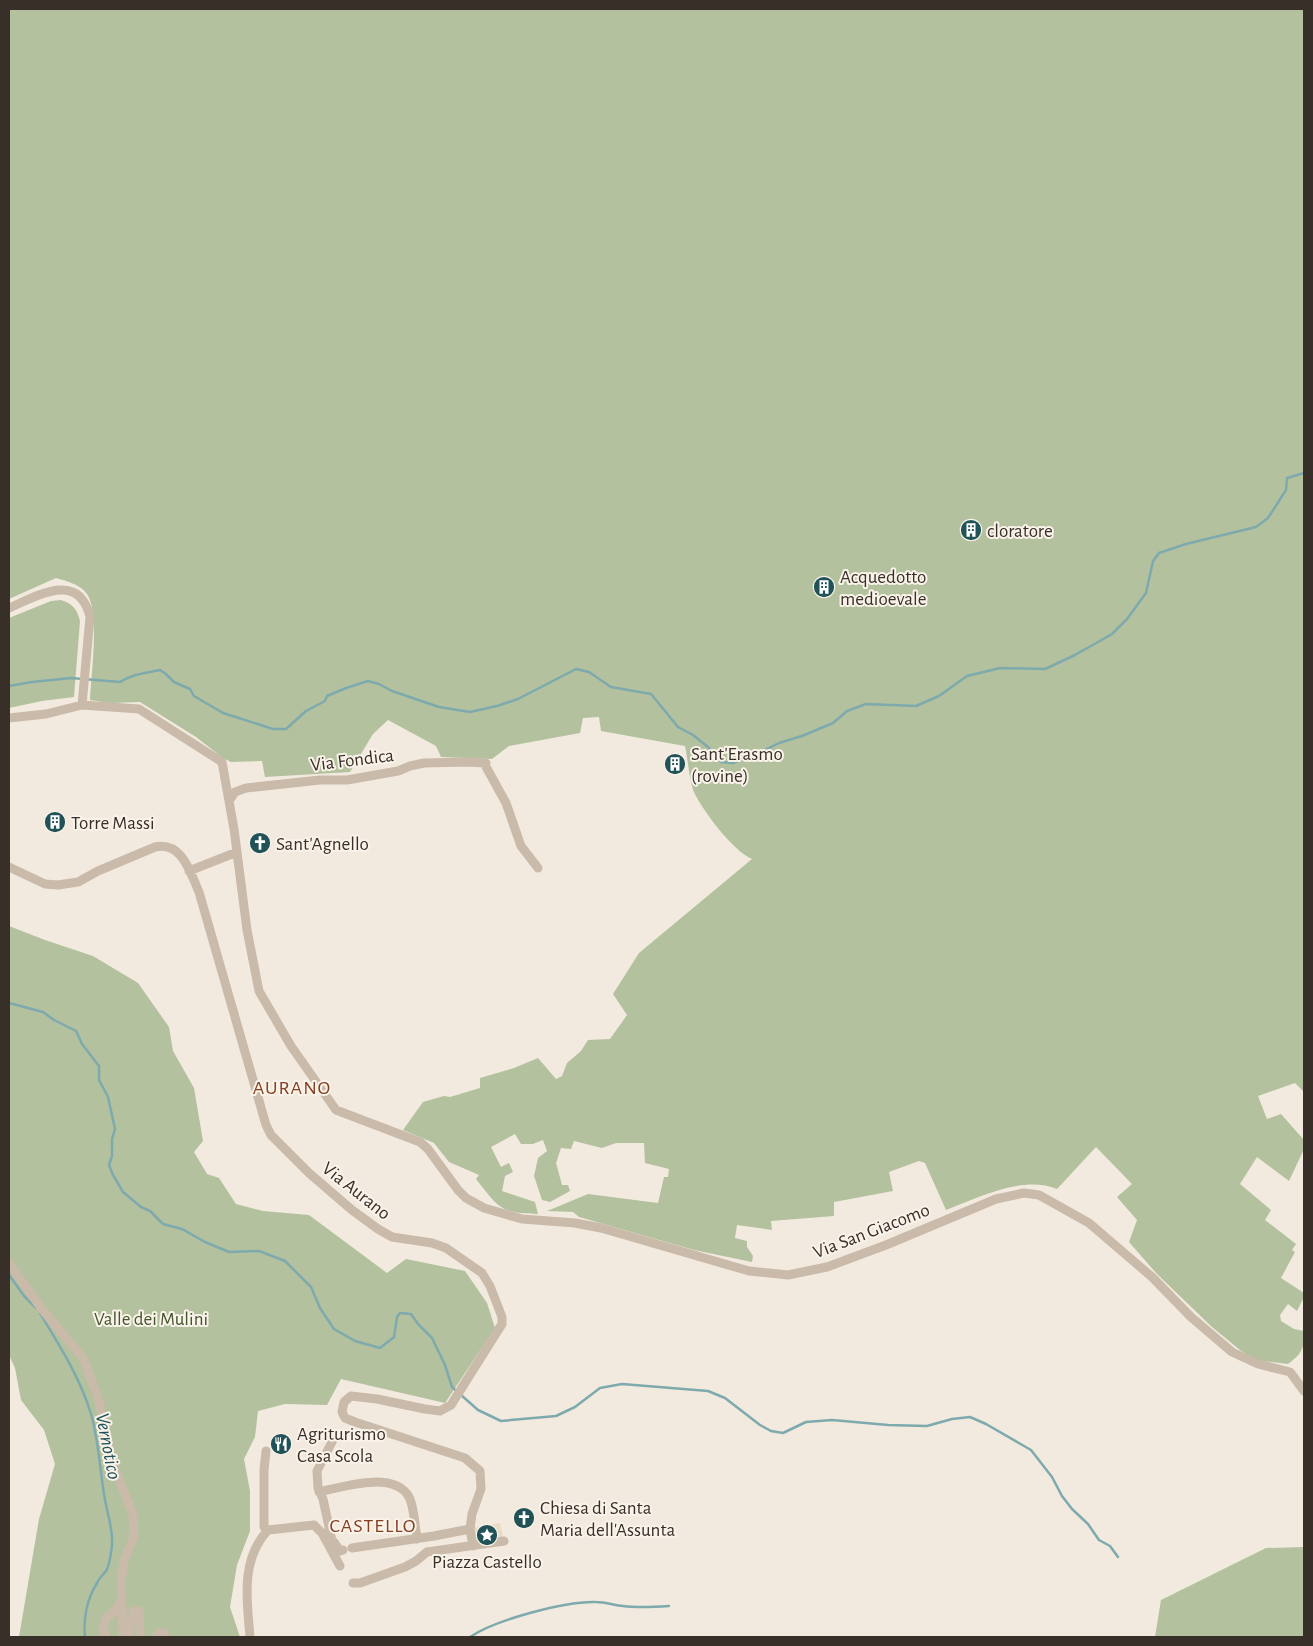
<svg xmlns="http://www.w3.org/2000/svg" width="1313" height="1646" viewBox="0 0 1313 1646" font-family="'Alegreya Sans',sans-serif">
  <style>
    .green { fill: #b3c19e }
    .plaza { fill: #e9dbc5 }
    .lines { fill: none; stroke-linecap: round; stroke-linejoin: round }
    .stream { stroke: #7eaaae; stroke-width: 2.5 }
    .minor { stroke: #cabaaa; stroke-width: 9 }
    .labels { text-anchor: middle; stroke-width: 4; stroke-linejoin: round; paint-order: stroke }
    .poi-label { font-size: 19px; fill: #382f29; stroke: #faf3ea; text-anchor: start }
    .street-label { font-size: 19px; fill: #382f29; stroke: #faf3ea }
    .park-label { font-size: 19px; fill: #45552e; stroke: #faf3ea }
    .neighbourhood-label { font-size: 20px; letter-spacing: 1px; fill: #854024; stroke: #faf3ea }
    .water-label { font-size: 20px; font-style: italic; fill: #205258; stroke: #faf3ea }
  </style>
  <rect width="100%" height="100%" fill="#f2eade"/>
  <path class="green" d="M9 9H1304V1092L1295 1083 1258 1096 1267 1119 1281 1114 1304 1140V1149L1289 1181 1257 1157 1240 1184 1271 1210 1265 1220 1296 1244 1292 1250 1295 1252 1281 1278 1304 1293V1297L1297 1311 1288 1304 1280 1315 1281 1321 1294 1329 1304 1331C1304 1348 1303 1353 1288 1364L1255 1360 1240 1350 1212 1327 1157 1274 1129 1242 1137 1220 1117 1197 1132 1184 1096 1147 1057 1189C1023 1175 979 1197 946 1210L925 1163 919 1161 889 1172 893 1191 834 1202V1216L771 1221 772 1230 737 1225 735 1238 747 1241V1247L753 1256 752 1262 694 1250 579 1217 573 1212 547 1211 588 1194 658 1203 664 1177H668L669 1169 645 1163 644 1143H616L602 1148 574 1141 571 1149 561 1148 556 1163 562 1185H568L570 1191 550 1202 542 1200 534 1176 538 1158 547 1151 543 1140 533 1144H521L515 1134 491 1147 501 1167 509 1163 513 1172 505 1176 502 1191 535 1202 538 1214C500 1213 499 1208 476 1179L479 1175 449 1162 434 1143 403 1130 423 1102 444 1096 450 1097 480 1088V1078L514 1068 538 1058 556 1079 562 1076 567 1063 581 1051 588 1040 610 1039 627 1015 613 994 639 953 752 859C734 852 702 810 694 792 689 780 688 759 685 746L601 731 599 717 583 718 580 733 509 746 492 759 441 757 436 746 388 720 373 734 350 772 265 777 262 761 231 762 223 758 196 737 140 702 110 703 90 700C91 675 100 613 87 594 80 584 66 581 56 578L9 599Z
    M61 600C73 604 77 609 80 621L74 697 42 701 9 708V618L51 601Z
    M9 926 45 940 93 956 138 983 169 1027 173 1051 194 1088 203 1141 194 1152 207 1174 219 1178 236 1204 263 1211 309 1215 387 1273 406 1259 465 1271 487 1303 495 1328 445 1403 341 1379 327 1405 285 1404 258 1411 255 1437 244 1459 250 1491V1531L237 1565 230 1607 240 1637H19L39 1519 55 1464 44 1430 21 1400 15 1368 9 1355Z
    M1304 1547V1637H1155L1161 1600 1266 1548Z"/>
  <path class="plaza" d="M500 1523 504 1541 474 1546 471 1528Z"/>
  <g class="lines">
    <path class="stream" d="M9 686 32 682 71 678 120 682C132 674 146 673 160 670L166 674 174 682 190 689 194 696 223 713 273 729H286L306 711 325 701 327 696 346 688 368 681 379 684 392 691 439 707 470 712 497 706 518 699 576 669 589 672 611 687 651 694 678 727 693 735 708 747 721 762 733 763 757 754 779 743 802 736 833 723 847 711 866 704 916 706 939 696 967 676 1000 668 1045 669 1075 655 1112 634 1127 619 1146 593 1153 561 1159 553 1186 544 1256 527 1268 518 1286 490 1287 478 1304 473
      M9 1003 43 1012 54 1020 76 1031 82 1044 99 1066V1080L108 1097 115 1129 112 1139V1156L109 1165 113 1175 123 1192 141 1207 150 1211 163 1224 182 1229 205 1242 229 1252 259 1251 285 1261 311 1287 320 1308 334 1329 355 1341 380 1348 394 1337 397 1317 400 1313 411 1314 418 1324 432 1338 445 1365 452 1387 478 1410 501 1421 556 1416 575 1407 600 1388 622 1384 708 1391 725 1398 760 1425 771 1431 783 1433 806 1422 832 1420 888 1425 927 1426 952 1419 970 1417 986 1424 1031 1450 1052 1477 1062 1496 1072 1509 1088 1524 1099 1540 1110 1546 1118 1557
      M9 1275 24 1296 36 1308
      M40 1313C59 1345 80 1377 91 1414 99 1442 100 1472 105 1500 108 1516 113 1529 112 1545 111 1553 110 1565 106 1571 103 1575 99 1578 97 1583 87 1599 83 1619 85 1637
      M470 1637C495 1620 565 1601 596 1602 605 1602 614 1605 623 1606 638 1608 654 1607 669 1606"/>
    <path class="minor" d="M9 608C37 596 79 570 90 617L82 705
      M9 718 46 714 82 705 139 709 222 762 234 829 247 930 259 991 291 1046 336 1110 420 1142 428 1149 458 1190 466 1198 484 1208 522 1219 575 1223 601 1228 749 1271 788 1275 827 1267 886 1245 996 1199 1024 1193 1039 1195 1089 1223 1152 1277 1191 1317 1232 1352 1258 1364 1290 1372 1304 1391
      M484 763 506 803 521 846 538 868
      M229 801 235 792 246 788 320 780H347L398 771 410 766 424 763 465 762 486 763
      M9 867 45 884 58 885 78 882 98 871 155 847C182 841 190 872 199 892L266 1125 271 1135 309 1173 352 1210 378 1229 392 1237 432 1243 446 1248 482 1273 490 1286 502 1317V1324L451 1405 440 1411 425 1409 377 1399 351 1396 344 1402 342 1412 345 1418 355 1422 465 1458 480 1471 481 1489 472 1514 470 1529 473 1546
      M189 871 237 852
      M9 1263 41 1308 83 1358 99 1400 112 1462 133 1514 134 1537 124 1561 121 1582 123 1637
      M266 1451 264 1470V1527L268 1530
      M319 1492C342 1487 394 1470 409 1497 414 1506 415 1527 417 1539
      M332 1541 323 1499 318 1488 317 1471 333 1440
      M332 1541 334 1542 340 1551 343 1550
      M352 1548 434 1536 470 1529
      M353 1583H360L405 1567 416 1561 427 1552 504 1541
      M106 1637 103 1629 106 1618 116 1610 122 1599
      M129 1637V1630L134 1611H139L140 1637
      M156 1637 158 1633H164L165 1637
      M250 1637C247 1601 240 1560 268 1530L314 1525 322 1533 340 1566"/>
  </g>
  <defs>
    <g id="building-disc" transform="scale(1.125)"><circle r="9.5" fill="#205258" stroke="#faf3ea"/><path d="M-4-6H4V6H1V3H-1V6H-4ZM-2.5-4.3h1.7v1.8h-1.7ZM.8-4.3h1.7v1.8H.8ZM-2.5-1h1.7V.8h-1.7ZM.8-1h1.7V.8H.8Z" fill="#fff"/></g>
    <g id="church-disc" transform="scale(1.125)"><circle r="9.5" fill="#205258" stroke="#faf3ea"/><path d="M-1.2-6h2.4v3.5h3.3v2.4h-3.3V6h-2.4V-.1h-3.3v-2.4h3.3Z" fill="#fff"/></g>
    <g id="restaurant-disc" transform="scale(1.125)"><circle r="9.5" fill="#205258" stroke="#faf3ea"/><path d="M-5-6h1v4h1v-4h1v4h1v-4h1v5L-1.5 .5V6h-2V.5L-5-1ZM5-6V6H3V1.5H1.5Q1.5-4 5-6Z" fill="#fff"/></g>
    <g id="sight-disc" transform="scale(1.125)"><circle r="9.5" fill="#205258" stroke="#faf3ea"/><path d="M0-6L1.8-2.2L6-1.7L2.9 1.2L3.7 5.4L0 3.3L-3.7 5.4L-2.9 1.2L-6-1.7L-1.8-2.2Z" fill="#fff"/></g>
  </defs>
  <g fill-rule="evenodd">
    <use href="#building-disc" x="971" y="530"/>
    <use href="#building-disc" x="824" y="587"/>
    <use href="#building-disc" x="675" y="764"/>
    <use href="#building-disc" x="55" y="822"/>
    <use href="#church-disc" x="260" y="843"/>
    <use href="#restaurant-disc" x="281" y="1444"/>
    <use href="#church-disc" x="524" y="1518"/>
    <use href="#sight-disc" x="487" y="1535"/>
  </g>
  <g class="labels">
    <g class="poi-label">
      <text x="987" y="537">cloratore</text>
      <text x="840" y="583">Acquedotto<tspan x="840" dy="22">medioevale</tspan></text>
      <text x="691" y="760">Sant'Erasmo<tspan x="691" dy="22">(rovine)</tspan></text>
      <text x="71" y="829">Torre Massi</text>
      <text x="276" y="850">Sant'Agnello</text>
      <text x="297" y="1440">Agriturismo<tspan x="297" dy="22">Casa Scola</tspan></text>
      <text x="540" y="1514">Chiesa di Santa<tspan x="540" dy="22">Maria dell'Assunta</tspan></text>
      <text x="487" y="1568" text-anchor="middle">Piazza Castello</text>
    </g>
    <g class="street-label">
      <text transform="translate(352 759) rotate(-7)" y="7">Via Fondica</text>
      <text transform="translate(357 1190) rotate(38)" y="7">Via Aurano</text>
      <text transform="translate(871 1230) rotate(-21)" y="7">Via San Giacomo</text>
    </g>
    <g class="park-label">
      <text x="151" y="1325">Valle dei Mulini</text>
    </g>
    <g class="neighbourhood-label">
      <text x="292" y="1094">AURANO</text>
      <text x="373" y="1532">CASTELLO</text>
    </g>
    <g class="water-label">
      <text transform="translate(109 1446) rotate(79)" y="7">Vernotico</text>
    </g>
  </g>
  <rect width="1313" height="1646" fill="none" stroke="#382f29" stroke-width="20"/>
</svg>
